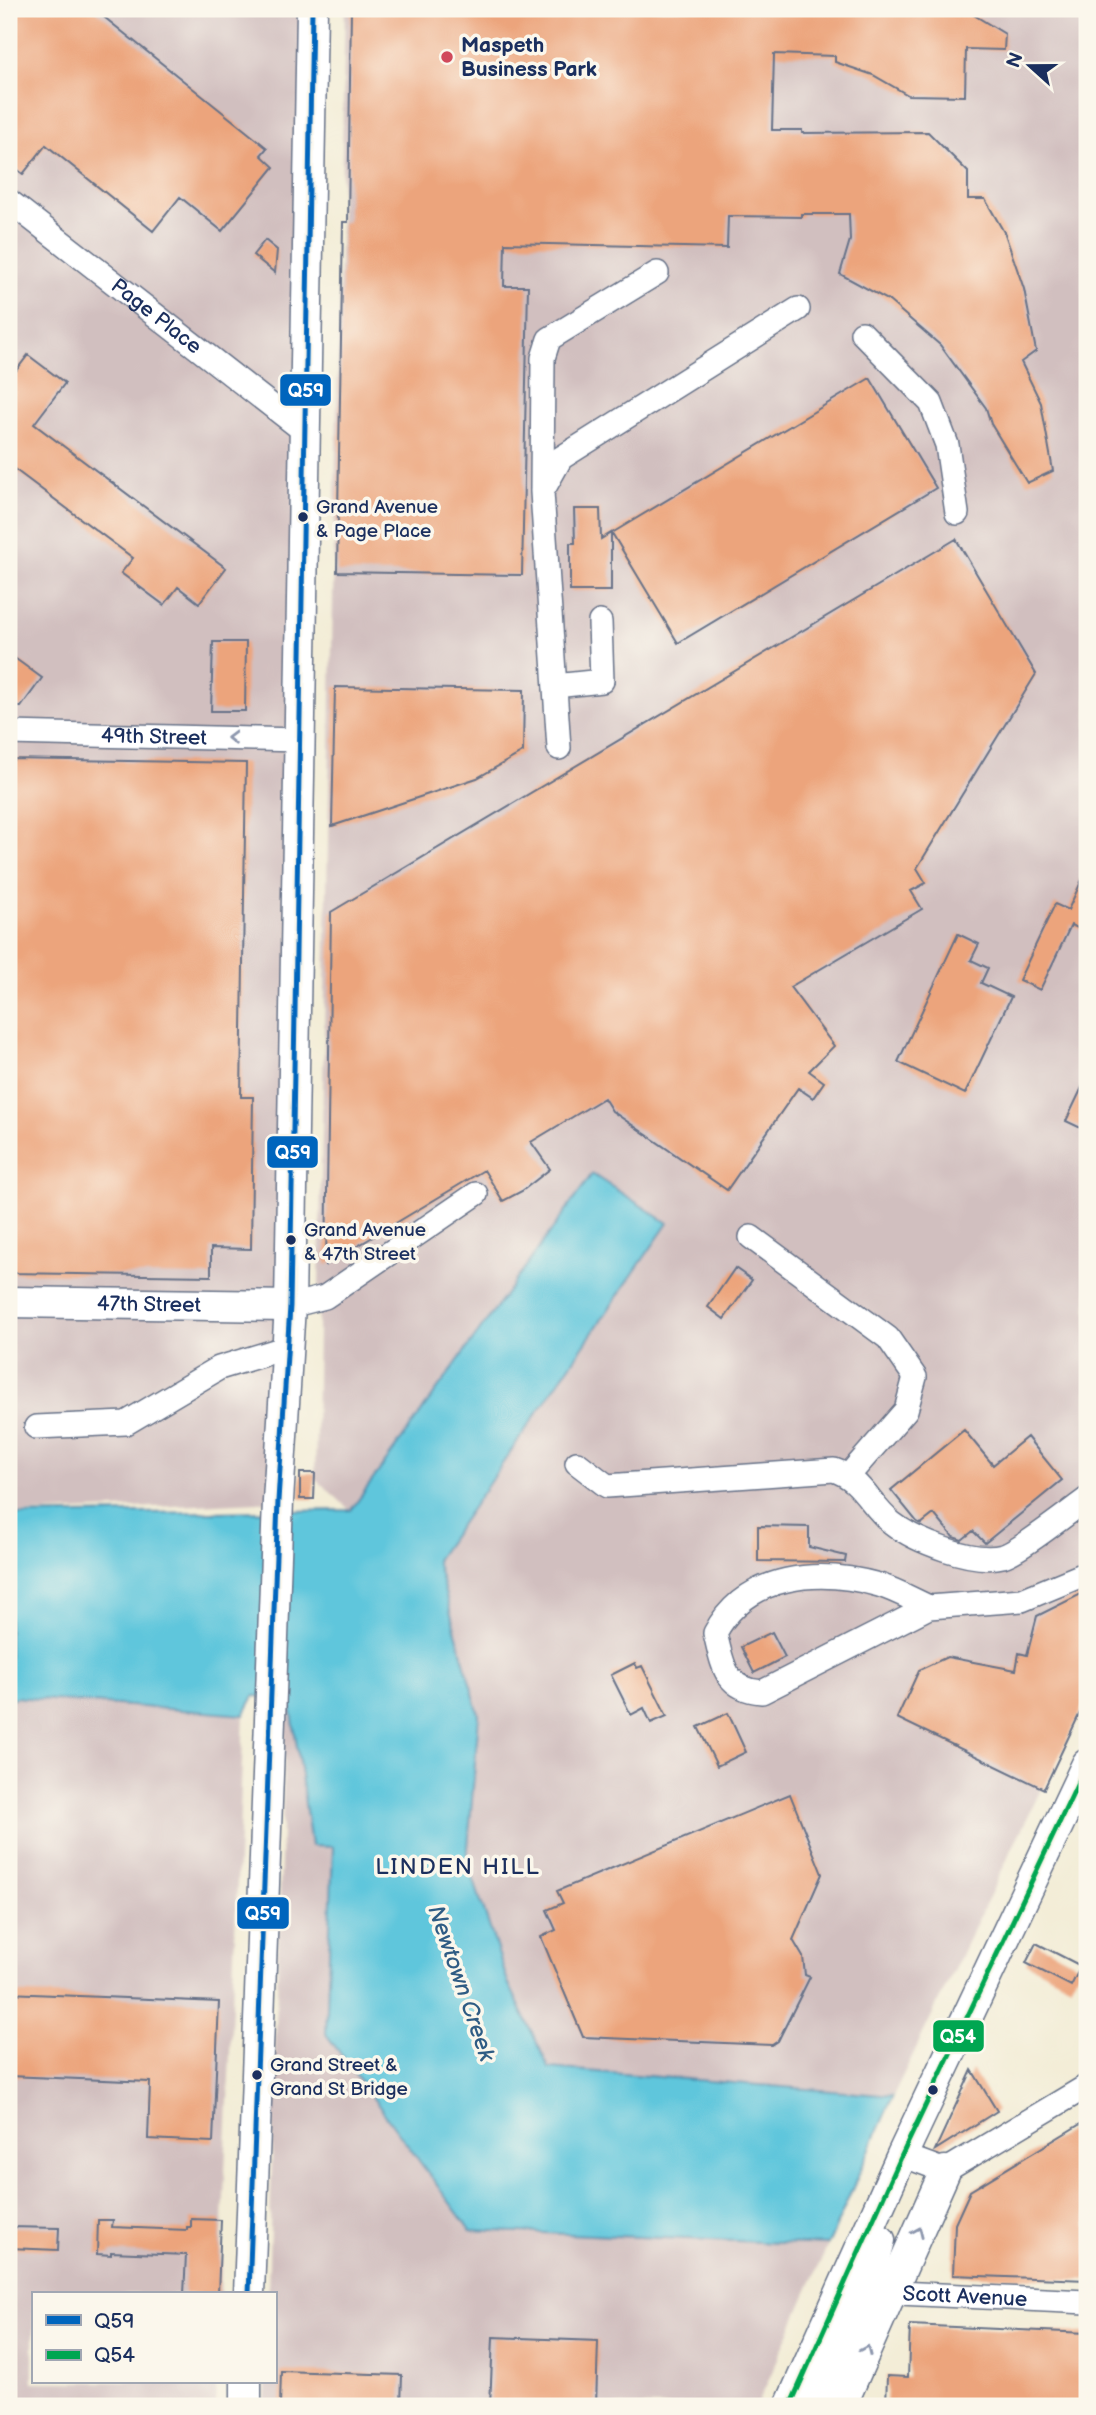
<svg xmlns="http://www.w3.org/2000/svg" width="1096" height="2415" viewBox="0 0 1096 2415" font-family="'Balsamiq Sans',sans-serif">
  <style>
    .industrial { fill: #d1bfbf }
    .water { fill: #5fc6dc; stroke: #3d7a9d; stroke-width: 2 }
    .building { fill: #eca47b }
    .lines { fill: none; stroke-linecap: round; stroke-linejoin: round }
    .minor-casing { stroke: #677288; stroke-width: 26 }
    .major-casing { stroke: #677288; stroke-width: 33 }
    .minor { stroke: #fff; stroke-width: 23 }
    .major { stroke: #fff; stroke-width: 30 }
    .bus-1-casing { stroke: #fbf7ec; stroke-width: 10 }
    .bus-2-casing { stroke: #fbf7ec; stroke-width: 10 }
    .bus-1 { stroke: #0065bd; stroke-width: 5 }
    .bus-2 { stroke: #00a651; stroke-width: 5 }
    .oneway { stroke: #8d97ae }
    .poi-dot { fill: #d1495b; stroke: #fbf7ec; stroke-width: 2.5 }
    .bus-dot { fill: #1b2f5e; stroke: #fbf7ec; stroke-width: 2.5 }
    .labels { text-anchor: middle; stroke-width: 7; stroke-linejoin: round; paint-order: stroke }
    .bus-label { font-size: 19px; fill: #1b2f5e; stroke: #fbf7ec; text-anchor: start }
    .poi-label { font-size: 21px; font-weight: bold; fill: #1b2f5e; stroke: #fbf7ec; text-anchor: start }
    .street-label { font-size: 21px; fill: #1b2f5e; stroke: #fbf7ec }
    .neighbourhood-label { font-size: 23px; letter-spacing: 2px; fill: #1b2f5e; stroke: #fbf7ec }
    .water-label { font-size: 23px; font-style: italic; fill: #2f5c84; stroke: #fbf7ec }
    .line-badge { stroke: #fbf7ec; stroke-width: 2.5 }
    .badge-label { font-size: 19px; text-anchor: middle; font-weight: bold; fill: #fff }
  </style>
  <rect width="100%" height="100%" fill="#fbf7ec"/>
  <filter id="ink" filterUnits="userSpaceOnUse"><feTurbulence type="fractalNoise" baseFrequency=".0143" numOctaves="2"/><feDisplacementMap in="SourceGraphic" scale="14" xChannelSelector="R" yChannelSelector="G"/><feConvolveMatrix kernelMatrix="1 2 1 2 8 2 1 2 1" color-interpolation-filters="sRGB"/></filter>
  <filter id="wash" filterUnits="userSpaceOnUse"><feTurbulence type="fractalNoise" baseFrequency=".00686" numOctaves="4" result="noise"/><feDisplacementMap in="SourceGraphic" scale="28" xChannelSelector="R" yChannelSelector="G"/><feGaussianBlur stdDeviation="1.57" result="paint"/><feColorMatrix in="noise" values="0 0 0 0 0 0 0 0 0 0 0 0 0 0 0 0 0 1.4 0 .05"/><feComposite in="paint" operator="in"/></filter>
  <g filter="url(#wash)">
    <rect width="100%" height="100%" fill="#f3edd7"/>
    <path class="industrial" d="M9 9H312L278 1501 9 1514Z
      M345 9H1087V1694L893 2096 549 2068 508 1982 467 1860 479 1715 436 1560 668 1224 592 1175 351 1511 315 1478Z
      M15 1697 244 1715 220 2294H33V2382H216L215 2406H9V1700Z
      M286 1697 290 1698 333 1846 327 2034 470 2229 828 2245 757 2406H265L266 2382H275V2294H268Z"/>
    <path class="water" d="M592 1174 668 1223 436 1560 479 1715 467 1860 508 1982 549 2068 893 2096 828 2245 470 2230 326 2034 333 1847 311 1846 290 1698 254 1696 244 1715 15 1697 9 1700V1515L351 1510Z"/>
    <g id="blocks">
      <path class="building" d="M9 9H94L267 148 261 155 274 167 222 231 180 197 153 231 46 145 23 174 9 163Z
        M351 9H964L1005 34 1004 50 966 49 965 96 908 95 873 75 835 62V56L774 54 772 130H802V133L928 132 968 172V199H985L1005 234 1024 289 1036 351 1021 362 1041 403 1053 471 1027 483 991 424 986 408 940 345 888 300 840 274 850 240 849 214H802V217L728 216 727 248 505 243 504 286H528L522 575 337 572 343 222H348Z
        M265 240 277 250 275 273 253 255Z
        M28 355 65 383 34 424 226 568 199 603 178 587 164 605 121 573 133 558 9 465V380Z
        M870 378 936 488 678 643 612 533Z
        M574 509H600L601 539 611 533V591H570V543H575Z
        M956 539 1036 674 917 868 926 883 911 891 922 909 790 987 834 1046 809 1071 824 1082 813 1098 798 1088 727 1190 612 1111 604 1098 531 1142 550 1169 522 1191 503 1201 484 1170 326 1265 331 912Z
        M213 642H246L245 711H211Z
        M9 654 42 678 21 707H9Z
        M335 687 524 690 523 752 477 778 332 826Z
        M9 759 246 763 241 1097H253L251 1249 211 1248V1276L9 1273Z
        M1087 869V932L1071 925 1040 990 1019 980 1055 904 1068 910Z
        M958 934 979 944 971 960 988 968 981 983 1011 997 965 1094 898 1062Z
        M1087 1077V1131L1066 1121Z
        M735 1268 752 1280 724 1319 708 1307Z
        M964 1430 993 1465 1027 1437 1062 1480 985 1543 973 1531 962 1540 953 1537 934 1514 921 1524 917 1522 891 1490Z
        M300 1473H315L314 1499H300Z
        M758 1526 809 1527V1547L846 1556 845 1562 758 1561Z
        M1087 1591V1698L1044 1789 897 1718 919 1670 947 1657 1016 1670 1019 1653 1027 1655 1037 1616Z
        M772 1632 785 1657 754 1673 741 1647Z
        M635 1663 637 1668 642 1666 667 1716 651 1723 644 1708 631 1715 611 1675Z
        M728 1713 746 1752 717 1766 698 1727Z
        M790 1794 822 1874 793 1940 803 1957 805 1975 810 1977 778 2041 772 2045 583 2037 541 1937 556 1930 547 1910 563 1903 557 1891Z
        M1036 1943 1081 1966 1071 1986 1026 1963Z
        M9 1993 219 2002 213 2142 148 2139 150 2082 9 2076Z
        M972 2070 997 2111 935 2150Z
        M1087 2120V2280L953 2275 955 2224 970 2191Z
        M191 2219 221 2220 218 2294H184L186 2255 111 2252V2255L97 2254 98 2220H113L112 2227 187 2230V2227H191Z
        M9 2227 59 2228 58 2250 9 2248Z
        M910 2325 1087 2333V2406H886L887 2376 908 2377Z
        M493 2337 598 2341 596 2406H490Z
        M281 2371 402 2375 401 2406H280Z"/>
    </g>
  </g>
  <g filter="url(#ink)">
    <use href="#blocks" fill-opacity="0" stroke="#677288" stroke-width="2"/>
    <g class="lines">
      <g class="minor-casing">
        <g id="minor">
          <path id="s1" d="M9 201 304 431"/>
          <path d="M862 333 931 403 947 445 957 513"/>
          <path d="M542 489 543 358 549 339 657 273"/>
          <path d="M555 686 602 681 600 622"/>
          <path id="s2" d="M9 733 300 740"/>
          <path d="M559 748 542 492 561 458 798 309"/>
          <path d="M751 1237 888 1338 915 1377 906 1410 849 1475"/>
          <path d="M290 1306 325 1297 476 1194"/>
          <path d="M36 1427 126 1423 219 1368 288 1347"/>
          <path d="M577 1463 607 1486 834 1470C862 1479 870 1506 892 1523 915 1541 973 1564 1003 1556 1017 1553 1072 1510 1087 1499"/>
          <path d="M929 1607C913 1600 896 1590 879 1585 819 1568 747 1573 715 1633 723 1666 725 1689 762 1692L929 1607 1022 1600 1087 1573"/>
          <path d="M902 2155 945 2171 1087 2086"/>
          <path id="s3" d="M877 2292 1087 2302"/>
        </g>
      </g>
      <g class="major-casing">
        <g id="major">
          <path id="s4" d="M9 1302 290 1306"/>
          <path d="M249 2294 278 1501 290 1306 312 9"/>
          <path d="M246 2406V2382"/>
          <path d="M790 2406 902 2155 1087 1764"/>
          <path d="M820 2406 866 2292 880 2240"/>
          <path d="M841 2406 945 2171"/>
        </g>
      </g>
      <use href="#minor" class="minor"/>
      <use href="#major" class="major"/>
      <g class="bus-1-casing">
        <path id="bus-1" d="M249 2294 278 1501 290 1306 312 9"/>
      </g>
      <g class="bus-2-casing">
        <path id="bus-2" d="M790 2406 902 2155 1087 1764"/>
      </g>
      <use href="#bus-1" class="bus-1"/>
      <use href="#bus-2" class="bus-2"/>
    </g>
    <defs><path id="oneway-chevron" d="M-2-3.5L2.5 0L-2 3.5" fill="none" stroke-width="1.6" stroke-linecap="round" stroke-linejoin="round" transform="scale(1.75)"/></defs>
    <g class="oneway">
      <use href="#oneway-chevron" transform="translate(232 738) rotate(-179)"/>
      <use href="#oneway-chevron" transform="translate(918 2232) rotate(-66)"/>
      <use href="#oneway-chevron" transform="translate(866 2350) rotate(-66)"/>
    </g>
  </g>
  <circle class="poi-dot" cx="447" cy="57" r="7"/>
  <g class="bus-dot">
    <circle cx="303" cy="517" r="6"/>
    <circle cx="291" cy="1240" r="6"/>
    <circle cx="257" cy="2075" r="6"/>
    <circle cx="933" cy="2090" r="6"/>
  </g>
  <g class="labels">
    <g class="bus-label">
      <text x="316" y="513">Grand Avenue<tspan x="316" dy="24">&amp; Page Place</tspan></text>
      <text x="304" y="1236">Grand Avenue<tspan x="304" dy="24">&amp; 47th Street</tspan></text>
      <text x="270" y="2071">Grand Street &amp;<tspan x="270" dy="24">Grand St Bridge</tspan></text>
    </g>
    <g class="poi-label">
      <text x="461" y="52">Maspeth<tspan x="461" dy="24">Business Park</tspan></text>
    </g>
    <g class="street-label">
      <text dy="7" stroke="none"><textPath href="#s1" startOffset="187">Page Place</textPath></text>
      <text dy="7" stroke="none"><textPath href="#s2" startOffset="145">49th Street</textPath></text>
      <text dy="7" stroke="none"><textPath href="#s4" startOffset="140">47th Street</textPath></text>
      <text dy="7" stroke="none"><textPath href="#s3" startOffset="88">Scott Avenue</textPath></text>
    </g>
    <g class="neighbourhood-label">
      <text x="458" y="1874">LINDEN HILL</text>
    </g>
    <g class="water-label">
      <text transform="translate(462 1983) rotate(71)" y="8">Newtown Creek</text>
    </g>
  </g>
  <g class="line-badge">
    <rect x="279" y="373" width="53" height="34" rx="7" fill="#0065bd"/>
    <rect x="266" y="1135" width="53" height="34" rx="7" fill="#0065bd"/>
    <rect x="236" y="1896" width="54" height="34" rx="7" fill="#0065bd"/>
    <rect x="932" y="2019" width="53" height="34" rx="7" fill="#00a651"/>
  </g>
  <g class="badge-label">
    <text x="306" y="397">Q59</text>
    <text x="293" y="1159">Q59</text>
    <text x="263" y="1920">Q59</text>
    <text x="958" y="2043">Q54</text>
  </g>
  <rect width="1096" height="2415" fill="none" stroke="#fbf7ec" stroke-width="35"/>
  <rect x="32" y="2292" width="245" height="91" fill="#fbf7ec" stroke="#a1a7b3" stroke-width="2"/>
  <rect x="46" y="2315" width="35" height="10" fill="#0065bd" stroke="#a1a7b3" stroke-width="2"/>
  <text x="94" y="2328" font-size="21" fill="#1b2f5e">Q59</text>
  <rect x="46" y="2350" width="35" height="10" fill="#00a651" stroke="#a1a7b3" stroke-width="2"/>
  <text x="94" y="2362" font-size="21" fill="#1b2f5e">Q54</text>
  <g transform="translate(1030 66) rotate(291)" stroke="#fbf7ec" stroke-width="5" paint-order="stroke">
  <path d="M0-5L12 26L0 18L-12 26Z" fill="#1b2f5e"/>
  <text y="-10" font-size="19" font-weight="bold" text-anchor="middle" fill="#1b2f5e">N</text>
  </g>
</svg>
